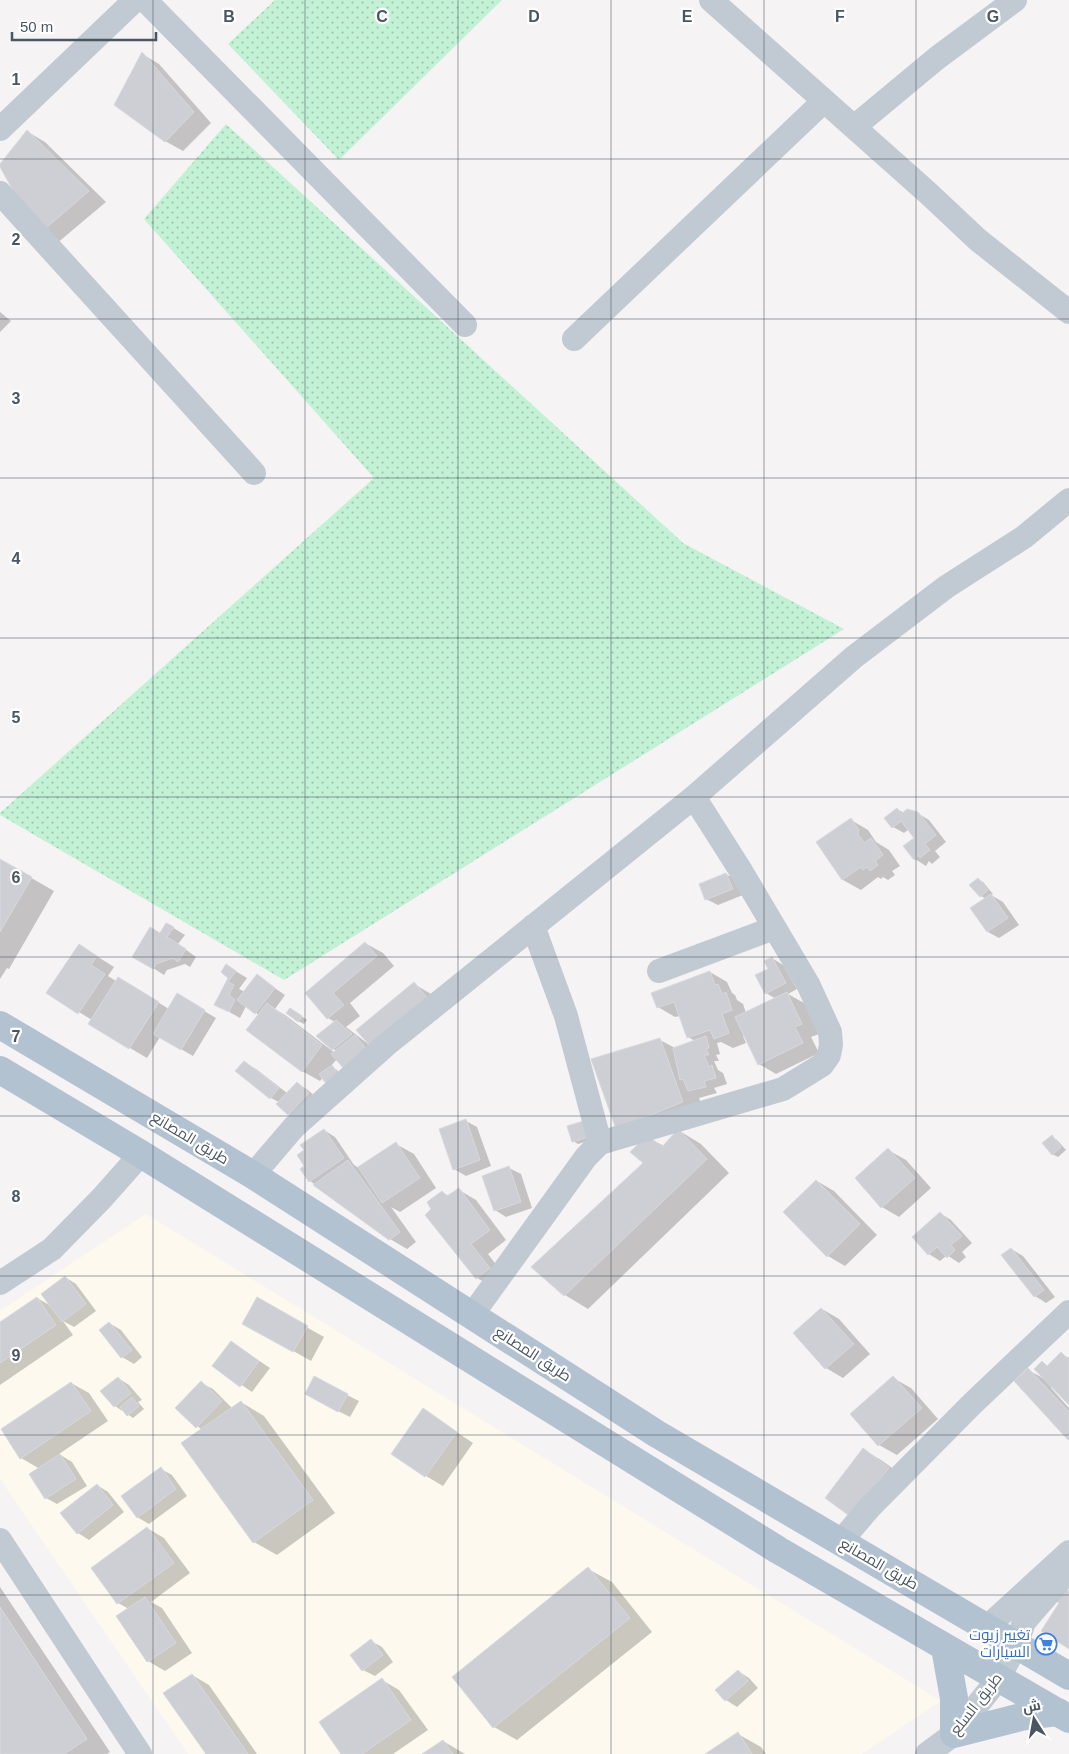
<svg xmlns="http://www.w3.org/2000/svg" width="1069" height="1754" viewBox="0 0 1069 1754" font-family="Helvetica,Cairo,sans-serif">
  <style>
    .commercial { fill: #fdf9ef }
    .park { fill: url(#park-dots) }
    .shadow { fill: #0003 }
    .building { fill: #cdcfd5; stroke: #d7d9de }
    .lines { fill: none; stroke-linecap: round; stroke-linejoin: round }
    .minor { stroke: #c1cad2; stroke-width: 24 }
    .major { stroke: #b3c2d1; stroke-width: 28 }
    .grid { fill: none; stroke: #4a5661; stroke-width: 1; stroke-opacity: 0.55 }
    .labels { text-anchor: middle; stroke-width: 4.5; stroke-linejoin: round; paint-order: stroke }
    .street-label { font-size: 15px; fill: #4a5661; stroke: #fff }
    .shop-label { font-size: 15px; fill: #366cbe; stroke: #fff; text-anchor: end }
    .grid-label { font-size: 16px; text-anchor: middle; font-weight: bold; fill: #4a5661; stroke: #fff; stroke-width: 4.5; stroke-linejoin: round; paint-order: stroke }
  </style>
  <defs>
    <pattern id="park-dots" width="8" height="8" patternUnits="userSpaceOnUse" patternTransform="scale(1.25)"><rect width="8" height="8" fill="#c3f1d5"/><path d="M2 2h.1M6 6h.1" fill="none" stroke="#a0c6b0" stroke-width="1.8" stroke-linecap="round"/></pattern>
  </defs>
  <rect width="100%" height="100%" fill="#f5f3f3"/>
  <path class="commercial" d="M146 1214 941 1701 862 1754H188L0 1479V1311Z"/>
  <path class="park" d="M275 0H502L339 160 228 44Z
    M226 124 683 543 844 629 284 980 0 815V813L374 478 144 219Z"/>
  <path class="shadow" d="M142 54 159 64 211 123 183 151 165 141Z
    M28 132 45 142 106 202 56 244 39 234Z
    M0 312 11 321 0 332Z
    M897 809 904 813H917L929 820 946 842 935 851 940 857 932 864 929 861 926 866 915 859 905 847 916 838 909 829 904 833 893 827Z
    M851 820 868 830 876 842 889 850 900 866 892 871 895 875 888 880 883 877 881 879 878 877 861 890 843 880 818 843Z
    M0 860 54 891 9 969 7 968 0 979Z
    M726 874 738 881 743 895 718 905 706 899Z
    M978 879 983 882 993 894 991 895 1003 902 1019 925 999 938 988 932 972 909 986 899 981 896Z
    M167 924 185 935 178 944 196 957 190 967 185 964 167 970 164 975 153 968 161 934Z
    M365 943 383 953 394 966 350 1003 360 1016 346 1027 367 1043 379 1058 337 1059 331 1066 337 1070 344 1080 323 1077 320 1081 302 1071 259 1015 246 1006 240 1018 215 1004 229 978 227 966 247 978 239 989 245 992 257 976 285 995 275 1009 285 1015 335 1053 337 1051 333 1049 335 1022 328 1018 307 993Z
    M79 945 114 967 108 976 116 981 135 988 169 1009 177 995 216 1018 193 1056 160 1037 147 1058 130 1048 92 1020 48 993Z
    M772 958 783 965 797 989 788 994 804 1003 819 1034 811 1037 819 1053 776 1074 759 1064 745 1036H743L746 1043 733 1048 721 1042 717 1043 720 1054 716 1055 719 1061H714L718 1070 723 1073 727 1084 714 1088 717 1093 699 1098 705 1115 649 1138 664 1146 678 1130 701 1144 729 1173 588 1309 565 1295 533 1267 645 1163 641 1142 617 1128 660 1040 675 1048 695 1041 688 1037 680 1016 675 1017 658 1007 710 972 727 982 732 993 735 995 737 1000 743 1004 746 1013 776 999 766 993Z
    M414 984 431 994 445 1010 358 1030Z
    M296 1012 307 1020 304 1024 298 1021Z
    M244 1062 256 1069 287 1093 297 1083 308 1090 319 1100 300 1121 288 1114 279 1102 271 1098Z
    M466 1121 477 1127 491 1166 466 1176 454 1169Z
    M569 1127 596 1139 578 1144 573 1141Z
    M324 1130 335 1137 354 1165 359 1168 396 1144 414 1154 436 1188 400 1212 391 1207 416 1242 407 1249 390 1239 310 1181 302 1169 306 1166Z
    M1052 1137 1057 1140 1066 1150 1058 1157 1052 1154Z
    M888 1150 906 1160 931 1188 899 1217 882 1207Z
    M509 1168 521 1174 532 1208 506 1217 495 1210Z
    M817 1181 834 1191 877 1235 845 1266 828 1256Z
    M459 1190 476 1200 506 1240 488 1254 506 1278 495 1288 477 1278 433 1209 442 1192 449 1196Z
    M940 1213 951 1220 972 1243 962 1252 966 1257 959 1263 947 1255 940 1261 929 1254Z
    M1011 1249 1023 1256 1055 1297 1046 1303 1035 1296 1003 1256Z
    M65 1277 76 1284 96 1311 74 1327 63 1321 73 1335 0 1385V1324L37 1298 53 1307Z
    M257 1299 324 1337 311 1361 244 1323Z
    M822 1309 839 1319 870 1354 843 1378 826 1368 794 1333Z
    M109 1323 121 1330 142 1357 134 1364 122 1357 100 1330Z
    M231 1342 270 1368 252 1392 214 1366Z
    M1062 1354 1069 1358V1404L1052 1387 1051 1388 1069 1408V1439L1016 1382 1028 1370 1043 1378 1042 1363 1049 1366Z
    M118 1378 129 1385 142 1400 138 1402 144 1409 133 1418 115 1406Z
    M893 1378 911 1388 938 1419 897 1455 879 1445 852 1414Z
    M71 1383 89 1393 108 1421 59 1454 72 1462 87 1486 57 1504 46 1498 40 1469 21 1458Z
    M201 1383 213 1389 232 1408 241 1402 264 1416 335 1513 277 1555 254 1542 202 1430 177 1408Z
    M347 1395 359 1401 350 1417 318 1401Z
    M423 1410 473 1443 443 1486 426 1476Z
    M864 1450 881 1460 906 1478 869 1526 852 1516Z
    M161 1469 172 1475 187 1496 149 1524 137 1517Z
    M97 1485 108 1492 124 1512 89 1540 78 1533Z
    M147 1528 164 1538 190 1573 151 1602 162 1608 192 1653 165 1671 148 1661 129 1609 118 1603Z
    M588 1569 612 1582 652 1632 517 1740 494 1727Z
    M0 1587 110 1752 107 1754H0Z
    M371 1641 382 1647 393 1662 375 1676 363 1670Z
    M738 1671 749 1678 758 1688 737 1707 726 1700Z
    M192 1675 209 1685 257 1754H207Z
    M382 1680 399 1690 428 1730 393 1754H343Z
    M738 1734 761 1747 766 1754H707Z
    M443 1741 465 1754H424Z"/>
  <path class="building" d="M142 52 194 112 165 142 114 105Z
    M27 130 89 191 38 235 0 167V164Z
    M897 808 901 814 907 809 918 812 936 835 925 844 930 850 920 858 918 855 914 860 903 846 914 838 901 821 892 828 884 818Z
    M851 818 859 830 858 834 864 843 871 838 883 855 875 861 878 865 870 871 867 867 863 870 861 867 842 880 816 842Z
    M0 859 32 877 0 932Z
    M726 873 733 889 705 900 699 884Z
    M978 878 988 890 980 897 969 885Z
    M991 894 1008 918 987 932 970 908Z
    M166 923 174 927 167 937 186 949 178 962 173 958 156 964 153 969 132 957 150 927 160 933Z
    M365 942 377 956 333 993 344 1005 327 1019 305 993Z
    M79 944 97 956 91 965 105 974 78 1014 46 993Z
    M772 957 786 983 765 994 755 975 768 969 764 961Z
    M226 964 236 971 228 982 234 985 229 995 235 1000 229 1012 214 1005 228 978 221 972Z
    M710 971 715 985 718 984 722 994 726 992 732 1010 722 1014 729 1033 714 1039 710 1030 687 1038 674 1002 657 1008 651 993Z
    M257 974 275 988 255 1014 237 1000Z
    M118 977 159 1002 129 1049 88 1024Z
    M414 982 428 999 371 1047 356 1030Z
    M787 992 802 1024 795 1027 803 1043 758 1065 735 1017Z
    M177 993 205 1010 181 1050 153 1034Z
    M267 1003 322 1045 302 1072 246 1030Z
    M290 1008 302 1016 298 1022 286 1013Z
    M336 1020 352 1034 332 1050 316 1036Z
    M355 1035 368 1051 345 1070 331 1054Z
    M706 1036 709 1048 706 1049 709 1055H704L709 1067 712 1065 716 1078 704 1081 706 1087 688 1091 683 1079 680 1080 673 1048Z
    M660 1038 683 1102 616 1129 591 1059Z
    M244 1061 279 1088 270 1099 235 1071Z
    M332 1065 340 1077 327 1085 319 1074Z
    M297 1082 309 1093 288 1115 276 1104Z
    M466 1119 480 1160 453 1170 439 1129Z
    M587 1120 592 1136 572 1142 567 1126Z
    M324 1129 344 1158 309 1182 300 1169 304 1166 297 1155 304 1150 300 1145Z
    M678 1129 707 1159 564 1296 531 1267 643 1163 630 1152 647 1135 662 1147Z
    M1052 1135 1061 1147 1052 1155 1042 1143Z
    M396 1142 420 1178 382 1203 358 1167Z
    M888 1148 915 1178 881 1208 855 1178Z
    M348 1160 400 1232 389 1240 313 1185Z
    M509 1166 521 1202 494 1211 482 1176Z
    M816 1180 860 1224 827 1257 783 1212Z
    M459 1188 490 1230 471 1244 490 1268 476 1279 425 1215 431 1209 427 1202 442 1191 447 1196Z
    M940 1212 962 1236 951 1245 955 1250 947 1258 937 1247 928 1255 912 1237Z
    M1011 1248 1044 1290 1034 1297 1001 1255Z
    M65 1276 86 1304 62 1322 41 1294Z
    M37 1297 56 1325 0 1363V1322Z
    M257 1297 308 1326 293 1352 242 1324Z
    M821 1308 854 1344 825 1369 793 1333Z
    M109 1322 132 1350 121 1358 99 1330Z
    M231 1341 259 1361 240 1387 212 1366Z
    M1061 1352 1069 1360V1405L1034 1369 1042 1361 1047 1366Z
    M1028 1368 1069 1412V1439L1068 1440 1014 1381Z
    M314 1376 348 1394 338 1412 305 1394Z
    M893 1376 922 1408 878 1446 850 1414Z
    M118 1377 131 1393 114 1407 100 1391Z
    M201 1381 222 1401 196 1428 175 1408Z
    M71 1382 91 1411 20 1459 1 1429Z
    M132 1397 139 1406 127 1416 120 1407Z
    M241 1401 313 1500 253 1543 181 1443Z
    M423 1408 457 1432 425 1477 391 1454Z
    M863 1448 889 1468 851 1517 825 1498Z
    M60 1454 76 1479 45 1499 29 1474Z
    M161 1467 176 1489 137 1518 121 1496Z
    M97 1484 113 1505 77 1534 60 1513Z
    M147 1527 174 1563 117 1604 91 1568Z
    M588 1567 630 1618 493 1728 452 1677Z
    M1066 1589 1069 1591V1649L1041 1631 1059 1603 1055 1600Z
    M145 1597 176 1643 147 1662 116 1616Z
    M0 1607 87 1739 64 1754H0Z
    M371 1639 383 1655 362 1671 350 1655Z
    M738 1670 748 1681 725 1701 715 1690Z
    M192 1674 248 1754H206L163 1693Z
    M382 1678 411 1720 362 1754H341L319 1722Z
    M738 1732 752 1754H705Z
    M443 1740 453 1754H422Z"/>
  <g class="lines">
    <path class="minor" d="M145 0 465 325
      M711 0 928 193 978 240 1069 312
      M854 127 937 58 1015 0
      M0 129 135 0
      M0 193 254 473
      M574 339 824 101
      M659 971 774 928
      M600 1143 783 1089 822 1065 829 1055 831 1045 830 1032 808 984 741 871 694 797
      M253 1175 294 1127 386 1045 694 797 854 657 946 587 1024 537 1069 500
      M0 1283 52 1249 102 1198 141 1154
      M472 1315 586 1157 600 1143 566 1016 533 926
      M0 1540 140 1754
      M841 1541 870 1507 971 1405 1069 1312
      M987 1627 1069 1552
      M927 1754 954 1734 999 1678 1016 1645 1024 1622 1069 1570"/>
    <path class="major" d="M0 1025 253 1175 657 1434 1069 1676
      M0 1070 141 1154 778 1550 1069 1719
      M945 1648 954 1698V1734L1021 1717 1058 1712"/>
  </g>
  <path class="grid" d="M153 0V1754M305 0V1754M458 0V1754M611 0V1754M764 0V1754M916 0V1754M0 159H1069M0 319H1069M0 478H1069M0 638H1069M0 797H1069M0 957H1069M0 1116H1069M0 1276H1069M0 1435H1069M0 1595H1069"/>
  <defs>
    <g id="supermarket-ring" transform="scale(1.125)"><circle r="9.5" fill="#fff" stroke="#3f7fe0" stroke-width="1.5"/><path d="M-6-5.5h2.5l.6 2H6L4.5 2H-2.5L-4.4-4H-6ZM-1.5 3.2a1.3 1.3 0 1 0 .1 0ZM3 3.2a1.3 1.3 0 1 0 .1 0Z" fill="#3f7fe0"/></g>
  </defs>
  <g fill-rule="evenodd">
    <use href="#supermarket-ring" x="1046" y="1644"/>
  </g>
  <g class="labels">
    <g class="street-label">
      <text transform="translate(190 1138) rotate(31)" y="5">طريق المصانع</text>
      <text transform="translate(533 1354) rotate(33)" y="5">طريق المصانع</text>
      <text transform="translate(879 1564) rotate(30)" y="5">طريق المصانع</text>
      <text transform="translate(976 1704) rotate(-52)" y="5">طريق السلع</text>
    </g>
    <g class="shop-label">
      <text x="1030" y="1640">تغيير زيوت<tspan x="1030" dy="17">السيارات</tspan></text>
    </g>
  </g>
  <g class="grid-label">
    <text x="229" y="22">B</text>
    <text x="382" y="22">C</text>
    <text x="534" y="22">D</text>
    <text x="687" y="22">E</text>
    <text x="840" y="22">F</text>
    <text x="993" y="22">G</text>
    <text x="16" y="85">1</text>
    <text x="16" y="245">2</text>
    <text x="16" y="404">3</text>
    <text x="16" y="564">4</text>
    <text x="16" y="723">5</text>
    <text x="16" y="883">6</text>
    <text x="16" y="1042">7</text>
    <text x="16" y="1202">8</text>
    <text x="16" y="1361">9</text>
  </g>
  <g transform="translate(1034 1719) rotate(349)" stroke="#ffffff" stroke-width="4" paint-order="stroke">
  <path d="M0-4L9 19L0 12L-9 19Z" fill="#4a5661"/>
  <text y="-8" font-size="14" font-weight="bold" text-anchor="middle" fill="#4a5661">ش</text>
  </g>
  <path d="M12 32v8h144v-8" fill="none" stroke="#4a5661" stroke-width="2.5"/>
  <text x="20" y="32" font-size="15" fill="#4a5661" stroke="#ffffff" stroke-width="4" paint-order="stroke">50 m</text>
</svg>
